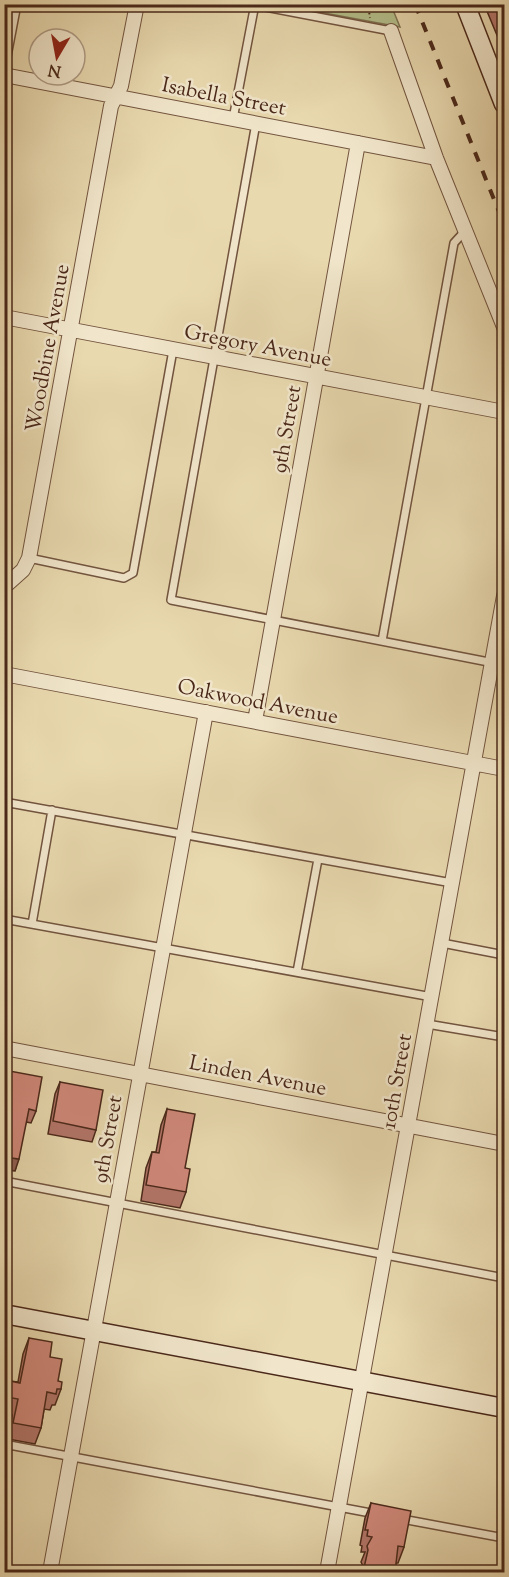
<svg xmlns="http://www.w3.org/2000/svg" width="509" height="1577" viewBox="0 0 509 1577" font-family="'Sorts Mill Goudy',serif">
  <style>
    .green { fill: #b4c08c; stroke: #7f7453; stroke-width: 1.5 }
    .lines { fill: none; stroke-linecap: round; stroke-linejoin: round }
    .lane-casing { stroke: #72543f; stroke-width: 10 }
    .street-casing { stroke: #72543f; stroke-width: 16 }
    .secondary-casing { stroke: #4a281a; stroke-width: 21 }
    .path { stroke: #4a281a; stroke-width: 2; stroke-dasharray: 1.5 3; stroke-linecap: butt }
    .lane { stroke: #f1e6cb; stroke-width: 7 }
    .street { stroke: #f1e6cb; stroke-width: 14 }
    .secondary { stroke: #f1e6cb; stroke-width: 18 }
    .rail { stroke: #4a281a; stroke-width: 4; stroke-dasharray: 10 10; stroke-linecap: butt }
    .wall { fill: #b37569; stroke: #4a281a; stroke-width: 1.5 }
    .shaded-wall { fill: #925f55; stroke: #4a281a; stroke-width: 1.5 }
    .building { fill: #d0887a; stroke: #4a281a; stroke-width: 1.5 }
    .labels { text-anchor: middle; stroke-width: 5; stroke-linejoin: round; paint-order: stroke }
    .street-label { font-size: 21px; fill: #4a281a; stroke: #f1e6cb }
  </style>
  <rect width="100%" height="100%" fill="#e9d9af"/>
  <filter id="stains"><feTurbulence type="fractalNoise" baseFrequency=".00333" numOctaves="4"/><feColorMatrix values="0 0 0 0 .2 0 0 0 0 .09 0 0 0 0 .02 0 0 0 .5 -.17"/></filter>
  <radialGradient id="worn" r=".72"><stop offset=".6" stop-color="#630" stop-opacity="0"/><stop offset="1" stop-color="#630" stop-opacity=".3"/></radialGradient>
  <path class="green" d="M281 5H391L400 27Z"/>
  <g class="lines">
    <g class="lane-casing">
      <path id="lane" d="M255 5 391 31
        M4 72 17 4
        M233 119 255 4
        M256 123 171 600 504 665
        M29 558 124 578 133 573 173 350
        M382 641 454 243 465 231
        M4 802 452 883
        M4 919 432 997
        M32 924 52 810
        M442 943 504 955
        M297 972 318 859
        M427 1024 504 1037
        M4 1181 504 1278
        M4 1444 376 1514
        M402 1519 504 1538"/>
    </g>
    <g class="street-casing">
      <path id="street" d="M391 31 436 158 504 327
        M4 75 436 158
        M4 317 504 412
        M4 587 23 570 29 558 111 106 121 86 137 4
        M4 674 504 769
        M255 721 358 143
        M4 1048 504 1144
        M50 1572 206 712
        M327 1572 504 596"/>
    </g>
    <g class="secondary-casing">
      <path id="secondary" d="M465 4 504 104
        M4 1314 504 1408"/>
    </g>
    <path class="path" d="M368 4 370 18"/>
    <use href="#lane" class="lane"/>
    <use href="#street" class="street"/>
    <use href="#secondary" class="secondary"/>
    <path class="rail" d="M415 4 504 224"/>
  </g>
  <path class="wall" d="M484 4H504V39V38L499 40Z
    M4 1070 36 1111 31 1123 26 1122 15 1171Z
    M60 1082 96 1130 92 1142 48 1134 55 1094Z
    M167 1109 185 1168 186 1192 180 1208 141 1201 146 1168 152 1152H156L161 1125Z
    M29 1338 50 1357 61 1389 55 1405H52L50 1410 44 1409 41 1428 35 1444 8 1439 12 1415 4 1414 5 1397 10 1381 18 1382 23 1354Z
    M371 1503 404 1547 398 1563H396L395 1572H361L363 1566 361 1562 365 1552H361L362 1546 360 1545 365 1518Z"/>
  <path class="shaded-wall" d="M504 27V38L499 40 503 28Z
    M4 1157 19 1159 15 1171 4 1170Z"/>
  <path class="building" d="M494 4H504V27L503 28Z
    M4 1070 42 1077 36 1111 29 1109 19 1159 4 1157Z
    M60 1082 103 1090 96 1130 53 1121Z
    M167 1109 195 1114 185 1168 190 1169 186 1192 146 1185 152 1152 159 1153Z
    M29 1338 52 1342 50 1357 62 1359 58 1381 62 1382 61 1389H57L56 1394 47 1392 41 1428 13 1423 18 1399 7 1397 10 1381 20 1383Z
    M371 1503 411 1511 404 1547 398 1546 395 1572H363L368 1550 367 1546 372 1537 367 1536 368 1530H365Z"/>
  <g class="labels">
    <g class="street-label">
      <text transform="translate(224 96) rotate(11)" y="7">Isabella Street</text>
      <text transform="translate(258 345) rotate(11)" y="7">Gregory Avenue</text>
      <text transform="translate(47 348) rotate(-80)" y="7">Woodbine Avenue</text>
      <text transform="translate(286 429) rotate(-80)" y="7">9th Street</text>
      <text transform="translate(258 701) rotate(11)" y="7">Oakwood Avenue</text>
      <text transform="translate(258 1075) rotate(11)" y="7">Linden Avenue</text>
      <text transform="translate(396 1081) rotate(-80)" y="7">10th Street</text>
      <text transform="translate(107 1139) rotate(-80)" y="7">9th Street</text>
    </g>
  </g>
  <rect width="509" height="1577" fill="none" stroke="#e9d9af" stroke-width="24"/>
  <rect x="6" y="6" width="497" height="1565" fill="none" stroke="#4a281a" stroke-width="3"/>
  <rect x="12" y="12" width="485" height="1553" fill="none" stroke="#4a281a" stroke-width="1.5"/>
  <g transform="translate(57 57) rotate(190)"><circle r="28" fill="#f1e6cb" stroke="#ae9a84" stroke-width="1.5"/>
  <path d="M0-4.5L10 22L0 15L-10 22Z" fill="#8f2418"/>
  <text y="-9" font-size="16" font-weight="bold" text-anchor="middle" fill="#4a281a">N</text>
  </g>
  <rect width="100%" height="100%" filter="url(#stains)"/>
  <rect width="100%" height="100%" fill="url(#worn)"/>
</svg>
